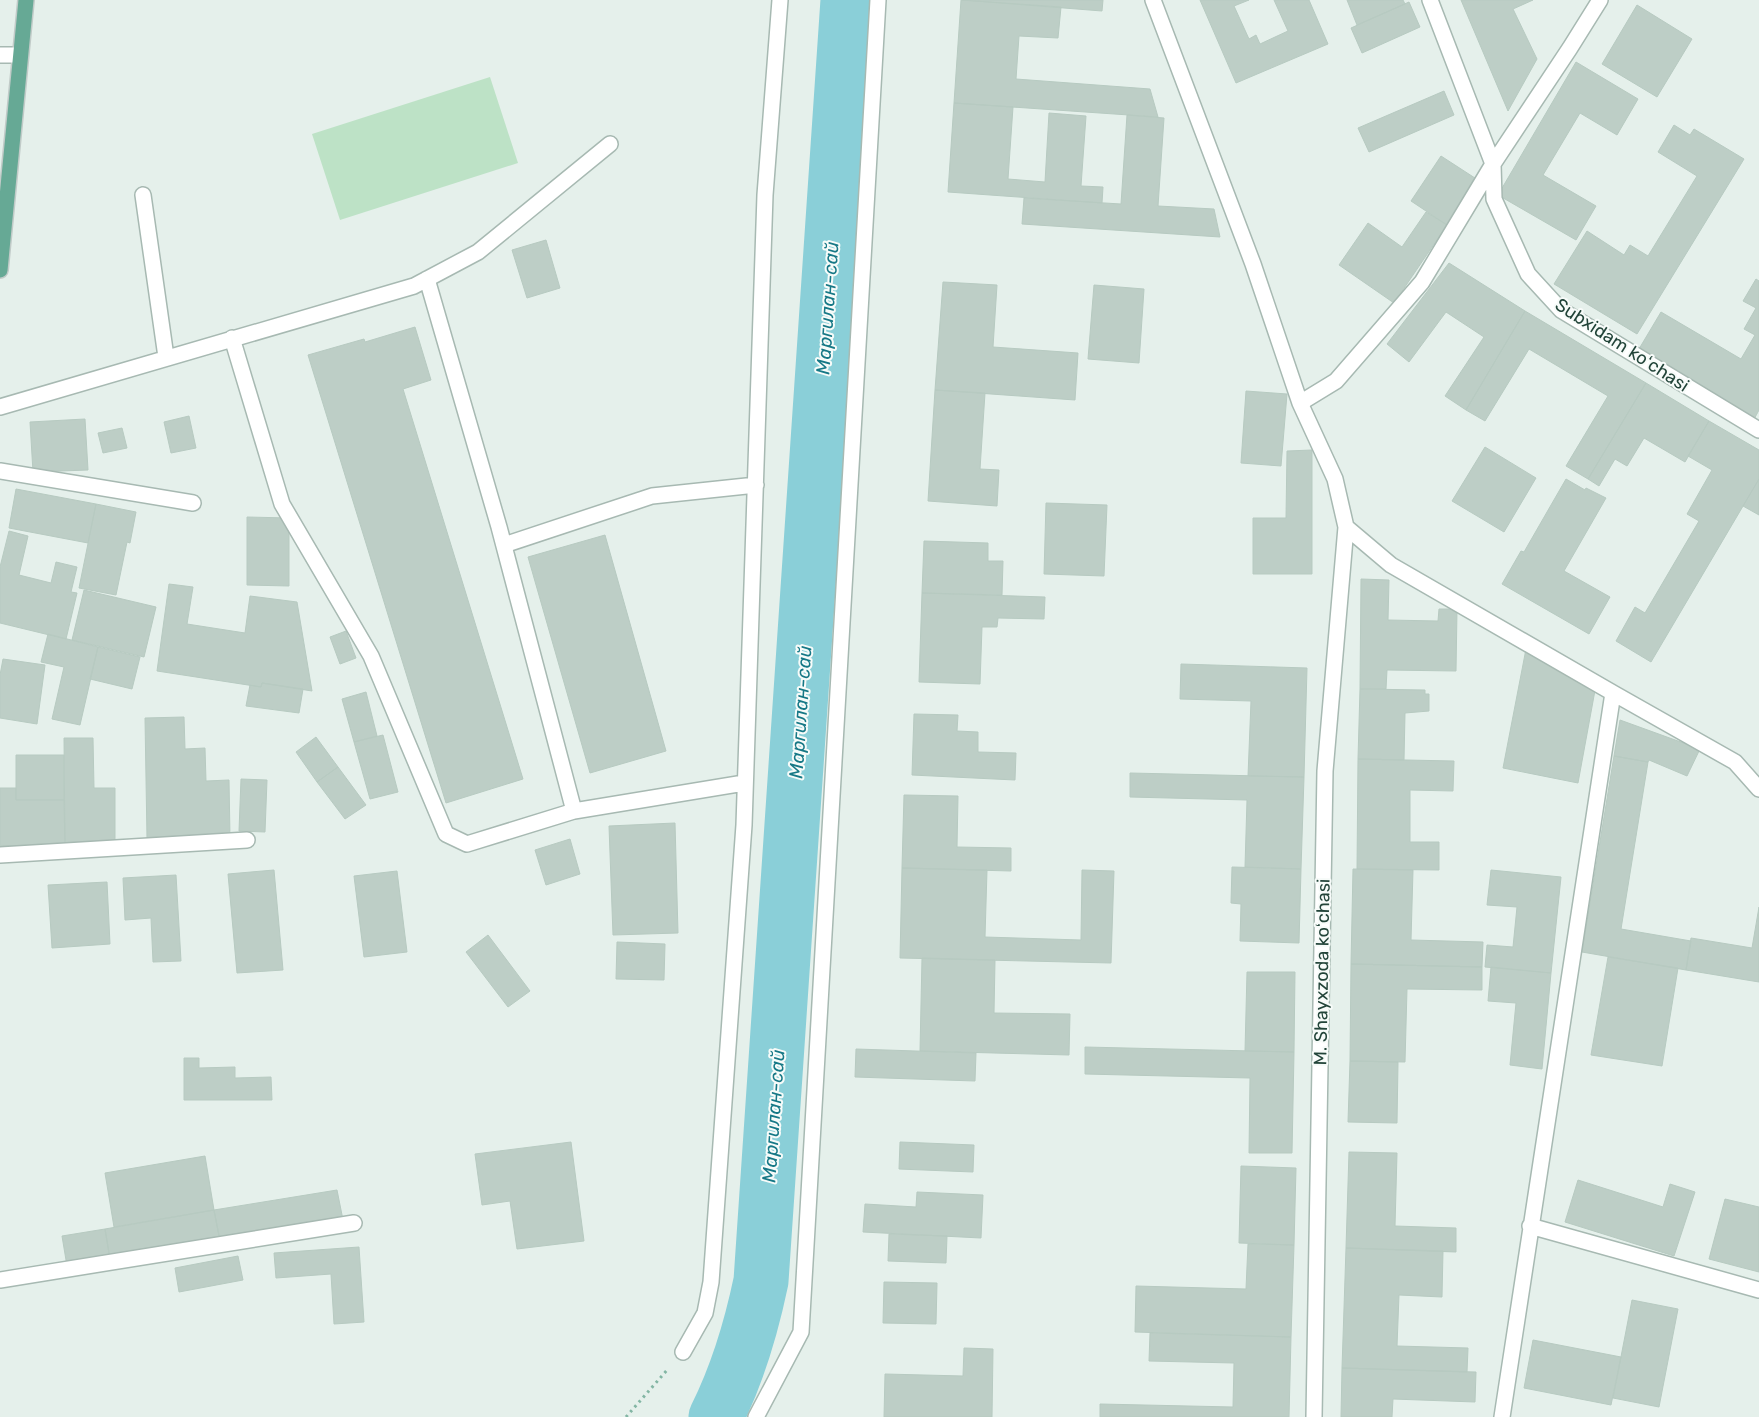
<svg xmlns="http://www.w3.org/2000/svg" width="1759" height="1417" viewBox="0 0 1759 1417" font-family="Rubik,sans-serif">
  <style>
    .green { fill: #bde2c6 }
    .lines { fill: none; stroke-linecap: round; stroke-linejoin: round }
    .river { stroke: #8acfd8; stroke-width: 55 }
    .building { fill: #bdcec6; stroke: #b7cac1 }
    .minor-casing { stroke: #a7b9b2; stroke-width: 18 }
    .major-casing { stroke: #c1cbc8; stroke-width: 18 }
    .path { stroke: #83b6a4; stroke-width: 3; stroke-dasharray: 2.5 4; stroke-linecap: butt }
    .minor { stroke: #fff; stroke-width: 15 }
    .major { stroke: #66a995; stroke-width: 15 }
    .labels { text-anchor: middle; stroke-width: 4; stroke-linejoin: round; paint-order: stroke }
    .street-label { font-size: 18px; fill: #224439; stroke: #f7fbf9 }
    .water-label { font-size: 19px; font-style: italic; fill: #167886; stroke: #f7fbf9 }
  </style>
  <rect width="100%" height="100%" fill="#e5f0eb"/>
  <path class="green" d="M490 77 518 163 340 220 312 134Z"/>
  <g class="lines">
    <path class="river" d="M716 1417C738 1373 751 1329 761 1281L848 0"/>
  </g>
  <path class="building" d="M961 0 1061 7 1058 38 1019 36 1016 79 1150 89 1158 117 954 103Z
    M962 0H1103L1102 11Z
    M1200 0H1249L1234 6 1249 39 1256 35 1260 44 1288 31 1274 0H1309L1328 44 1236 83Z
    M1347 0H1403L1405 4 1357 25Z
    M1461 0H1533L1513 9 1537 59 1508 111Z
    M1409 2 1420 27 1362 53 1351 28Z
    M1637 5 1692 39 1657 97 1602 64Z
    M1576 62 1638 99 1617 135 1580 113 1543 175 1596 206 1576 240 1498 195Z
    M1444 91 1454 115 1369 152 1358 128Z
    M954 103 1013 107 1008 179 1045 182 1049 113 1086 116 1081 186 1103 187 1102 203 948 192Z
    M1127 115 1164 118 1158 206 1214 209 1220 237 1022 224 1024 198 1121 204Z
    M1674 125 1690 135 1694 129 1744 159 1637 334 1554 284 1587 231 1624 255 1630 245 1648 256 1697 176 1658 152Z
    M1441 156 1478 180 1447 225 1411 201Z
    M1426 212 1447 225 1394 303 1339 265 1368 223 1402 247Z
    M546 240 560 288 527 298 512 250Z
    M1449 263 1525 311 1466 410 1445 396 1484 337 1446 312 1409 362 1387 344Z
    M1756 279 1759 281V410L1752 423 1636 354 1661 312 1741 359 1755 335 1744 329 1756 308 1743 301Z
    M943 282 997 285 993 347 1078 353 1075 400 935 390Z
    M1094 285 1144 289 1139 363 1088 359Z
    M1525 311 1646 383 1588 479 1566 466 1608 396 1529 349 1485 421 1466 410Z
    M415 327 431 380 403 389 523 779 446 803 308 355 364 339 365 342Z
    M1646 383 1709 421 1685 462 1644 438 1627 466 1615 459 1599 486 1588 479Z
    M935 390 985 393 980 469 999 470 997 506 928 501Z
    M1246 391 1287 394 1281 466 1241 463Z
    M189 416 196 448 171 453 164 422Z
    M85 419 88 470 33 472 30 422Z
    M1709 421 1759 450V479L1651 662 1616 641 1635 607 1645 613 1699 521 1687 514 1712 470 1688 456Z
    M122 428 127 448 103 453 98 433Z
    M1485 447 1536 478 1504 532 1452 501Z
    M1312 450V574H1253V518H1286L1287 451Z
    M1566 479 1585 490 1586 488 1606 498 1564 571 1610 597 1589 634 1502 584 1521 551 1524 552Z
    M1759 479V515L1743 506Z
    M16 489 96 504 88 543 9 528Z
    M1046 503 1107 505 1104 576 1044 574Z
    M96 504 136 512 130 543 127 542 116 595 79 588Z
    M247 517 289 518V586L247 585Z
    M9 531 28 536 19 575 51 583 56 562 77 567 71 592 77 593 66 639 0 623V567Z
    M605 535 666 751 590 773 528 557Z
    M924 541 988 543V561H1003L1002 595 922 593Z
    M1361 579 1389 580 1388 620 1438 621 1439 609H1457L1456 671 1387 670 1386 689H1360Z
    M169 584 193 587 187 624 245 633 250 596 297 602 312 691 262 683 261 687 157 671Z
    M84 590 156 607 144 657 72 640Z
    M922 593 1045 597 1044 619 998 618 997 627H982L980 684 919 682Z
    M346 631 356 658 340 664 330 637Z
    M48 634 98 647 80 725 52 719 64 667 41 662Z
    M98 647 140 657 132 689 90 679Z
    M1526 649 1596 685 1578 783 1503 768Z
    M3 659 45 665 37 724 0 718V675Z
    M1181 664 1307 668 1304 777 1248 776 1251 701 1180 699Z
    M262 683 303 689 299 713 246 706 250 685 261 687Z
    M1360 689 1425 690V694H1429V711L1405 713 1404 760 1358 759Z
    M366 692 377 736 354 742 342 699Z
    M914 714 958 715 957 731 978 732V752L1016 753 1015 780 912 775Z
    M184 717 185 749 205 748 206 781 229 780 230 838 147 839 145 718Z
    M1620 720 1700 749 1687 776 1649 760 1648 762 1614 756Z
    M383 735 398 792 370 799 354 742Z
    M316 737 338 767 317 782 296 752Z
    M64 738H93L94 788H115V845L65 846Z
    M16 755H64V800H16Z
    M1614 756 1648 762 1621 929 1691 941 1686 970 1582 952Z
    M1358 759 1454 761 1453 791 1410 790V842H1439V870L1357 869Z
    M338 767 366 805 345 819 317 782Z
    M1130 773 1304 777 1301 869 1245 867 1247 800 1130 797Z
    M241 779 267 780 265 832 239 831Z
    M0 788H16V800H64L65 846H0Z
    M904 795 958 796 957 847 1011 848V871L902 868Z
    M675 823 678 933 613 935 609 826Z
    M570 839 580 874 546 885 535 850Z
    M1232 867 1301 869 1299 943 1240 941 1241 904 1231 903Z
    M902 868 987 870 985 937 1081 940 1082 870 1114 871 1111 963 900 958Z
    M1353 869 1413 870 1411 940 1483 942 1482 967 1351 964Z
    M274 870 283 970 237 973 228 874Z
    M1491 870 1561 877 1551 973 1485 967 1487 945 1513 947 1517 907 1487 905Z
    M397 871 407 952 364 957 354 876Z
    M176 875 181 961 153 962 151 918 125 920 123 878Z
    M107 882 110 944 52 948 48 885Z
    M1759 907V982L1686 970 1691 938 1752 948Z
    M488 935 530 991 508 1007 466 952Z
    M617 942 665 944 664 980 616 979Z
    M1608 957 1678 968 1662 1066 1591 1055Z
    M922 958 995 960 994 1013 1070 1014 1069 1055 920 1051Z
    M1351 964 1482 967V990L1407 989 1405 1062 1350 1061Z
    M1491 967 1551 973 1542 1069 1510 1065 1516 1003 1488 1001Z
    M1247 972H1295L1294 1052 1245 1051Z
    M1085 1047 1294 1052 1292 1153H1249L1250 1078 1085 1074Z
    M856 1049 976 1053 975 1081 855 1077Z
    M184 1058H199V1068L235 1067V1078L271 1077 272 1100H184Z
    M1350 1061 1398 1062 1397 1123 1348 1122Z
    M571 1142 584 1241 517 1249 510 1201 482 1205 475 1154Z
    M900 1142 974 1145 973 1172 899 1169Z
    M1349 1152 1397 1153 1395 1226 1456 1228V1252L1346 1248Z
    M205 1156 214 1210 114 1227 105 1173Z
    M1241 1166 1296 1168 1294 1245 1239 1243Z
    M1578 1180 1663 1207 1670 1184 1695 1192 1674 1256 1565 1222Z
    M337 1190 343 1220 220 1241 214 1210Z
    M917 1192 983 1195 981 1238 863 1232 865 1204 916 1207Z
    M1725 1199 1759 1207V1272L1709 1259Z
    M214 1210 220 1241 110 1259 105 1229Z
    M105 1229 110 1259 67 1266 62 1236Z
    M889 1234 947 1236 946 1263 888 1261Z
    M1248 1244 1294 1245 1291 1337 1135 1332 1136 1286 1246 1289Z
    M359 1247 364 1322 334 1324 331 1274 276 1278 274 1253Z
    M1346 1248 1443 1251 1442 1297 1399 1295 1397 1346 1468 1348 1467 1372 1342 1368Z
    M238 1256 243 1280 179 1292 175 1268Z
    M884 1282 937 1283 936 1324 883 1323Z
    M1632 1300 1678 1309 1659 1407 1613 1398Z
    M1150 1333 1291 1337 1289 1417H1100V1404L1233 1407 1234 1363 1149 1361Z
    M1533 1340 1621 1357 1611 1405 1524 1388Z
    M964 1348 993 1349 992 1417H884L885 1374 963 1376Z
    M1342 1368 1476 1372 1475 1402 1393 1399 1392 1417H1341Z"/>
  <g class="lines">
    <g class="minor-casing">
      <path id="minor" d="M1153 0 1253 264 1300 403 1335 479 1346 527 1391 565 1613 693 1502 1417
        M1600 0 1570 48 1493 164 1494 199 1528 274 1561 310 1759 430
        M0 55H20
        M143 195 166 357
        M427 279 499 527 574 811
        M232 338 282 504 371 656 446 834 467 844 574 811 744 783
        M1300 403 1336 381 1422 282 1493 164 1430 0
        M0 407 414 286 478 252 610 144
        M0 471 193 503
        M504 545 652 496 756 485
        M1613 693 1735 762 1759 789
        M0 855 247 840
        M1530 1226 1759 1290
        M0 1280 354 1223
        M683 1352 705 1313 711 1282 744 825 765 195 780 0
        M756 1417 801 1332 878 0
        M1314 1417 1325 771 1346 527"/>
    </g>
    <g class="major-casing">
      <path id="major" d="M0 270 26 0"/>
    </g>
    <path class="path" d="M626 1417 668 1369"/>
    <use href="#minor" class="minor"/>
    <use href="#major" class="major"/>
  </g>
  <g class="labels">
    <g class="street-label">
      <text transform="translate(1622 345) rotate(33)" y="6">Subxidam koʻchasi</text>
      <text transform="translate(1322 972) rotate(-89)" y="6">M. Shayxzoda koʻchasi</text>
    </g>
    <g class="water-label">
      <text transform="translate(827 308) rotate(-86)" y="7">Маргилан-сай</text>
      <text transform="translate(800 712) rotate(-86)" y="7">Маргилан-сай</text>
      <text transform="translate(773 1116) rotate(-86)" y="7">Маргилан-сай</text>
    </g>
  </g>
</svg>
